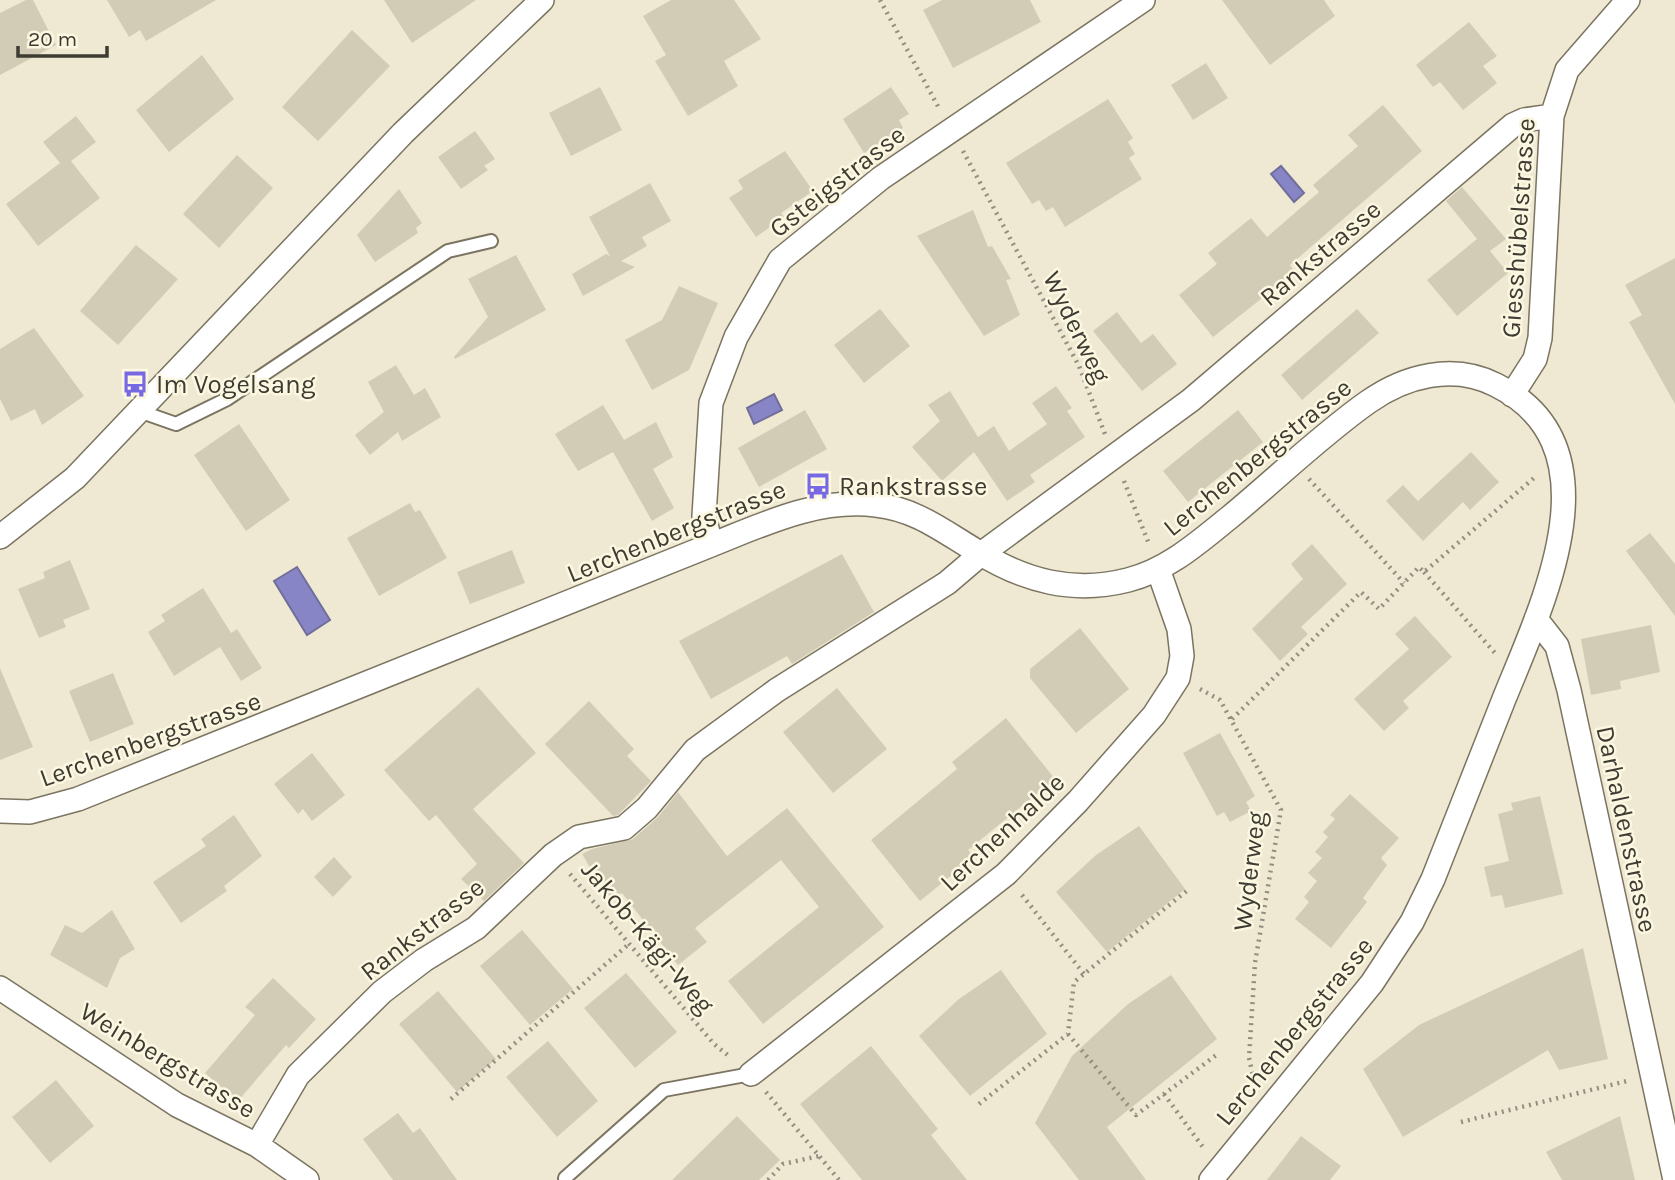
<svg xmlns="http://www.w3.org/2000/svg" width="1675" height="1180" viewBox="0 0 1675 1180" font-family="Karla,sans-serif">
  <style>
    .water { fill: #8785c6; stroke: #716f9a; stroke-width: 2 }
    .building { fill: #d2ccb6 }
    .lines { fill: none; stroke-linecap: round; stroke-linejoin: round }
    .lane-casing { stroke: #7a7460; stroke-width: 16 }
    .street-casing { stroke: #7a7460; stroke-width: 26 }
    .path { stroke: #938f80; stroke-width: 4.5; stroke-dasharray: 2 5; stroke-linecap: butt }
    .lane { stroke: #fff; stroke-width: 12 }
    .street { stroke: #fff; stroke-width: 23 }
    .labels { text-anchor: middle; stroke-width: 5; stroke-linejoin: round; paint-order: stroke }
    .street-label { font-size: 26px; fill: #3e3b33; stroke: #fcf7e0 }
    .poi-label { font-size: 26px; fill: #3e3b33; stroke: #fcf7e0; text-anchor: start }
  </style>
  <rect width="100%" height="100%" fill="#efe9d3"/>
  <path class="water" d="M1281 166 1304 193 1294 202 1271 174Z
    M774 394 782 410 754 424 747 408Z
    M297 567 330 620 307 635 274 581Z"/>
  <path class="building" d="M26 0H33L56 45 0 75V13Z
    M107 0H216L146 41 140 30 129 37Z
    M384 0H476L412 43Z
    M671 0H734L761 39 724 61 738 86 688 116 655 61 666 55 643 16Z
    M942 0H1030L1041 22 953 68 923 10Z
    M1222 0H1324L1335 16 1270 65Z
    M1469 22 1497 56 1483 66 1497 83 1463 110 1440 82 1433 87 1416 65Z
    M352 30 390 66 318 141 282 107Z
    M202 55 234 99 169 152 136 110Z
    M1206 63 1228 98 1193 120 1171 85Z
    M600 87 622 130 571 156 549 113Z
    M891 87 909 114 899 120 903 128 864 153 843 119Z
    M1108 99 1133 138 1128 142 1135 154 1129 158 1142 179 1065 227 1053 207 1046 211 1039 200 1032 204 1006 163Z
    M1383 105 1422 151 1290 265 1295 272 1213 337 1179 295 1217 264 1208 253 1251 218 1267 237 1319 192 1313 185 1358 146 1348 135Z
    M76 116 96 142 71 161 100 198 38 246 6 204 60 163 43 142Z
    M475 131 495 159 484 166 488 170 461 189 438 157Z
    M785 151 813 191 781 213 784 217 756 237 729 198 743 189 738 180Z
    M237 155 273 188 219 248 183 214Z
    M650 183 671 221 642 237 647 246 621 261 635 267 583 296 572 274 606 254 610 256 589 217Z
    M1462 187 1506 239 1490 251 1508 273 1457 316 1427 280 1477 239 1446 201Z
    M399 189 422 223 416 228 418 233 375 262 357 235Z
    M973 210 988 247 992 246 1011 279 1006 280 1020 315 984 336 917 236Z
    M136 245 178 279 118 345 80 311Z
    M516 255 546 310 455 359 454 357 488 317 468 279Z
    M1675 258V404L1629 322 1642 315 1625 285Z
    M679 286 718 303 689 370 652 390 625 340 662 320Z
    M880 309 910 346 864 383 834 345Z
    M1357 309 1379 333 1302 400 1281 375Z
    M1117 312 1141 343 1153 334 1177 364 1142 391 1093 331Z
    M34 328 84 396 42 425 35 409 11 421 0 399V349Z
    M396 365 414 395 425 388 441 417 402 441 398 432 370 455 355 435 384 412 368 382Z
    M1056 386 1072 408 1067 411 1085 437 1030 475 1035 482 1007 501 974 452 942 481 912 447 940 421 928 405 950 391 978 437 994 426 1009 451 1047 424 1032 403Z
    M603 405 624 440 656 422 673 457 653 469 674 508 652 521 613 452 578 471 555 434Z
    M805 410 827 449 759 487 738 448Z
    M1238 410 1263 442 1188 502 1163 471Z
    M239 424 290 500 246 531 194 455Z
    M1471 452 1499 482 1470 510 1463 502 1423 541 1386 501 1403 485 1418 501Z
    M410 503 415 512 420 510 447 558 379 596 347 538Z
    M1650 533 1675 564V616L1626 551Z
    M1312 544 1347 584 1301 627 1308 634 1280 661 1252 629 1303 579 1291 564Z
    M512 550 525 583 470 604 457 572Z
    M842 554 874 612 792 664 787 656 711 699 679 641Z
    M70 560 90 609 63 620 66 627 39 638 18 589 45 578 43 572Z
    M203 588 231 633 237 629 262 668 241 681 220 647 174 676 148 632 165 621 161 615Z
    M1415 616 1452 657 1403 701 1409 708 1384 731 1354 699 1409 649 1395 634Z
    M1651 625 1660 672 1620 681 1621 689 1591 695 1581 639Z
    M1080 628 1129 689 1076 733 1030 678V669Z
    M0 668 33 747 0 760Z
    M113 673 134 724 90 742 69 691Z
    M478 687 536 753 473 809 524 863 484 901 461 879 477 864 436 815 429 821 384 770Z
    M837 688 887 749 833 793 783 732Z
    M589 701 634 749 627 756 651 781 618 815 613 816 545 744Z
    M1006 718 1055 779 968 850 974 857 920 901 871 840 957 769 952 762Z
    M1220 733 1255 796 1246 802 1251 811 1230 822 1224 812 1217 816 1183 753Z
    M312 753 345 795 312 821 303 809 298 814 274 784Z
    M678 792 727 856 787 808 884 927 763 1024 728 981 819 907 781 860 695 928 707 942 678 965 622 893 609 900 582 854 592 849 633 839 658 817Z
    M1350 794 1399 838 1381 858 1387 865 1363 898 1367 902 1331 948 1295 919 1309 902 1304 897 1317 881 1308 873 1322 858 1315 852 1328 837 1323 832 1335 819 1330 815Z
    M1540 796 1563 894 1505 908 1502 895 1491 897 1484 867 1509 861 1498 814 1513 810 1511 803Z
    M234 815 262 856 224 886 227 891 181 923 153 882 206 846 201 839Z
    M1139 826 1185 889 1107 952 1056 892 1096 855Z
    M334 857 352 877 333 897 314 877Z
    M112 910 135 949 120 958 107 988 50 955 65 925 82 933Z
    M522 930 573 989 530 1025 480 966Z
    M1583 948 1608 1059 1559 1070 1548 1050 1403 1137 1363 1069 1419 1025Z
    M1001 970 1047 1034 970 1096 919 1036 959 999Z
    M626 973 677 1032 635 1068 584 1008Z
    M1171 975 1217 1039 1107 1127 1146 1180H1079L1035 1123 1072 1056 1128 1004Z
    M273 978 316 1019 289 1048 286 1045 238 1101 205 1073 255 1015 245 1007Z
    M438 991 496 1059 457 1092 399 1024Z
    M548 1041 598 1101 557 1137 506 1077Z
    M871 1046 938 1129 931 1135 967 1180H862L800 1104Z
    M56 1080 94 1126 50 1163 12 1117Z
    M398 1113 413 1133 420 1128 457 1180H393L363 1139Z
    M737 1116 780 1160 759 1180H672Z
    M1620 1116 1635 1180H1562L1546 1152Z
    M1301 1136 1341 1166 1330 1180H1267Z"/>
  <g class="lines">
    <g class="lane-casing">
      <path id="lane" d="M139 411 176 424 227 399 448 251 491 241
        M565 1178 664 1090 751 1074"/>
    </g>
    <g class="street-casing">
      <path id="street" d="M1512 395 1535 359 1540 338 1552 116 1567 70 1628 0
        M0 537 75 478 403 133 542 0
        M711 545 704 516 711 403 736 337 780 260 881 178 1143 0
        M1536 619 1557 646 1569 690 1675 1180
        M0 811 30 812 78 799 711 545C764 524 817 498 876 505 916 509 944 532 978 552 1025 581 1073 594 1128 580 1168 570 1199 542 1230 517 1276 479 1320 436 1368 402 1405 376 1453 363 1496 385 1621 447 1541 607 1504 699 1480 759 1457 819 1433 879L1412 922 1372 983 1211 1180
        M0 988 177 1105 257 1145 307 1180
        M751 1074 1006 874 1078 801 1154 715 1178 678 1182 656 1179 629 1158 569
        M257 1145 298 1075 382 992 424 960 476 928 553 855 579 837 624 828 647 808 695 750 777 690 947 583 981 554 1191 400 1513 125 1524 120 1552 116"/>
    </g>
    <path class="path" d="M880 0 940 110
      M963 151 1079 366 1105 434
      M1309 479 1404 583
      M1124 481 1149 544
      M1424 572 1495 653
      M1200 689 1220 700 1281 810 1255 963 1249 1058 1255 1084
      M1232 719 1361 592 1379 609 1419 567 1424 572 1534 478
      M570 874 714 1044 730 1057
      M1022 895 1084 974
      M1068 1034 1136 1115 1219 1053
      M766 1092 839 1180
      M1164 1094 1205 1150
      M451 1099 630 943
      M979 1104 1068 1034 1074 982 1189 889
      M1461 1122 1627 1081
      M768 1180 783 1164 819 1156"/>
    <use href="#lane" class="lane"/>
    <use href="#street" class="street"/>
  </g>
  <defs>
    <g id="bus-bare" transform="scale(2.1)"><path d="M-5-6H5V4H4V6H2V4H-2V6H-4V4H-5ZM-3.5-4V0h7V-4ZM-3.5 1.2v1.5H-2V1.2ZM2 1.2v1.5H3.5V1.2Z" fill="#7768e3" stroke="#fcf7e0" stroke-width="2.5" paint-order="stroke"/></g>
  </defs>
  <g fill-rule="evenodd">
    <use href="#bus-bare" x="135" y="384"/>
    <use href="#bus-bare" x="818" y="486"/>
  </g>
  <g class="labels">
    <g class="street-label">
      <text transform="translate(837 181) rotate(-38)" y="9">Gsteigstrasse</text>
      <text transform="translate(1518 228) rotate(-86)" y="9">Giesshübelstrasse</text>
      <text transform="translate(1320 253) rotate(-40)" y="9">Rankstrasse</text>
      <text transform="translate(1077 327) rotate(64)" y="9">Wyderweg</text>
      <text transform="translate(1257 457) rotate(-39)" y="9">Lerchenbergstrasse</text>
      <text transform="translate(676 531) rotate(-22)" y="9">Lerchenbergstrasse</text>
      <text transform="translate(150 739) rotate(-20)" y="9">Lerchenbergstrasse</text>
      <text transform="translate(1627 829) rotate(78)" y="9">Darhaldenstrasse</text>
      <text transform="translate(1002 832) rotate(-43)" y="9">Lerchenhalde</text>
      <text transform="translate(1249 871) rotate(-83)" y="9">Wyderweg</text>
      <text transform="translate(422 929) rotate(-38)" y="9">Rankstrasse</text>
      <text transform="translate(648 937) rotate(50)" y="9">Jakob-Kägi-Weg</text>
      <text transform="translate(1294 1031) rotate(-51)" y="9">Lerchenbergstrasse</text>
      <text transform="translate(168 1060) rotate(31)" y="9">Weinbergstrasse</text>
    </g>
    <g class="poi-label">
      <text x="156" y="393">Im Vogelsang</text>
      <text x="839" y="495">Rankstrasse</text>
    </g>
  </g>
  <path d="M18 46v10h89v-10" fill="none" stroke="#3e3b33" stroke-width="3.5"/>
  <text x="28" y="46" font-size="21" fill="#3e3b33" stroke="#fcf7e0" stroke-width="5" paint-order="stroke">20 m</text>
</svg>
